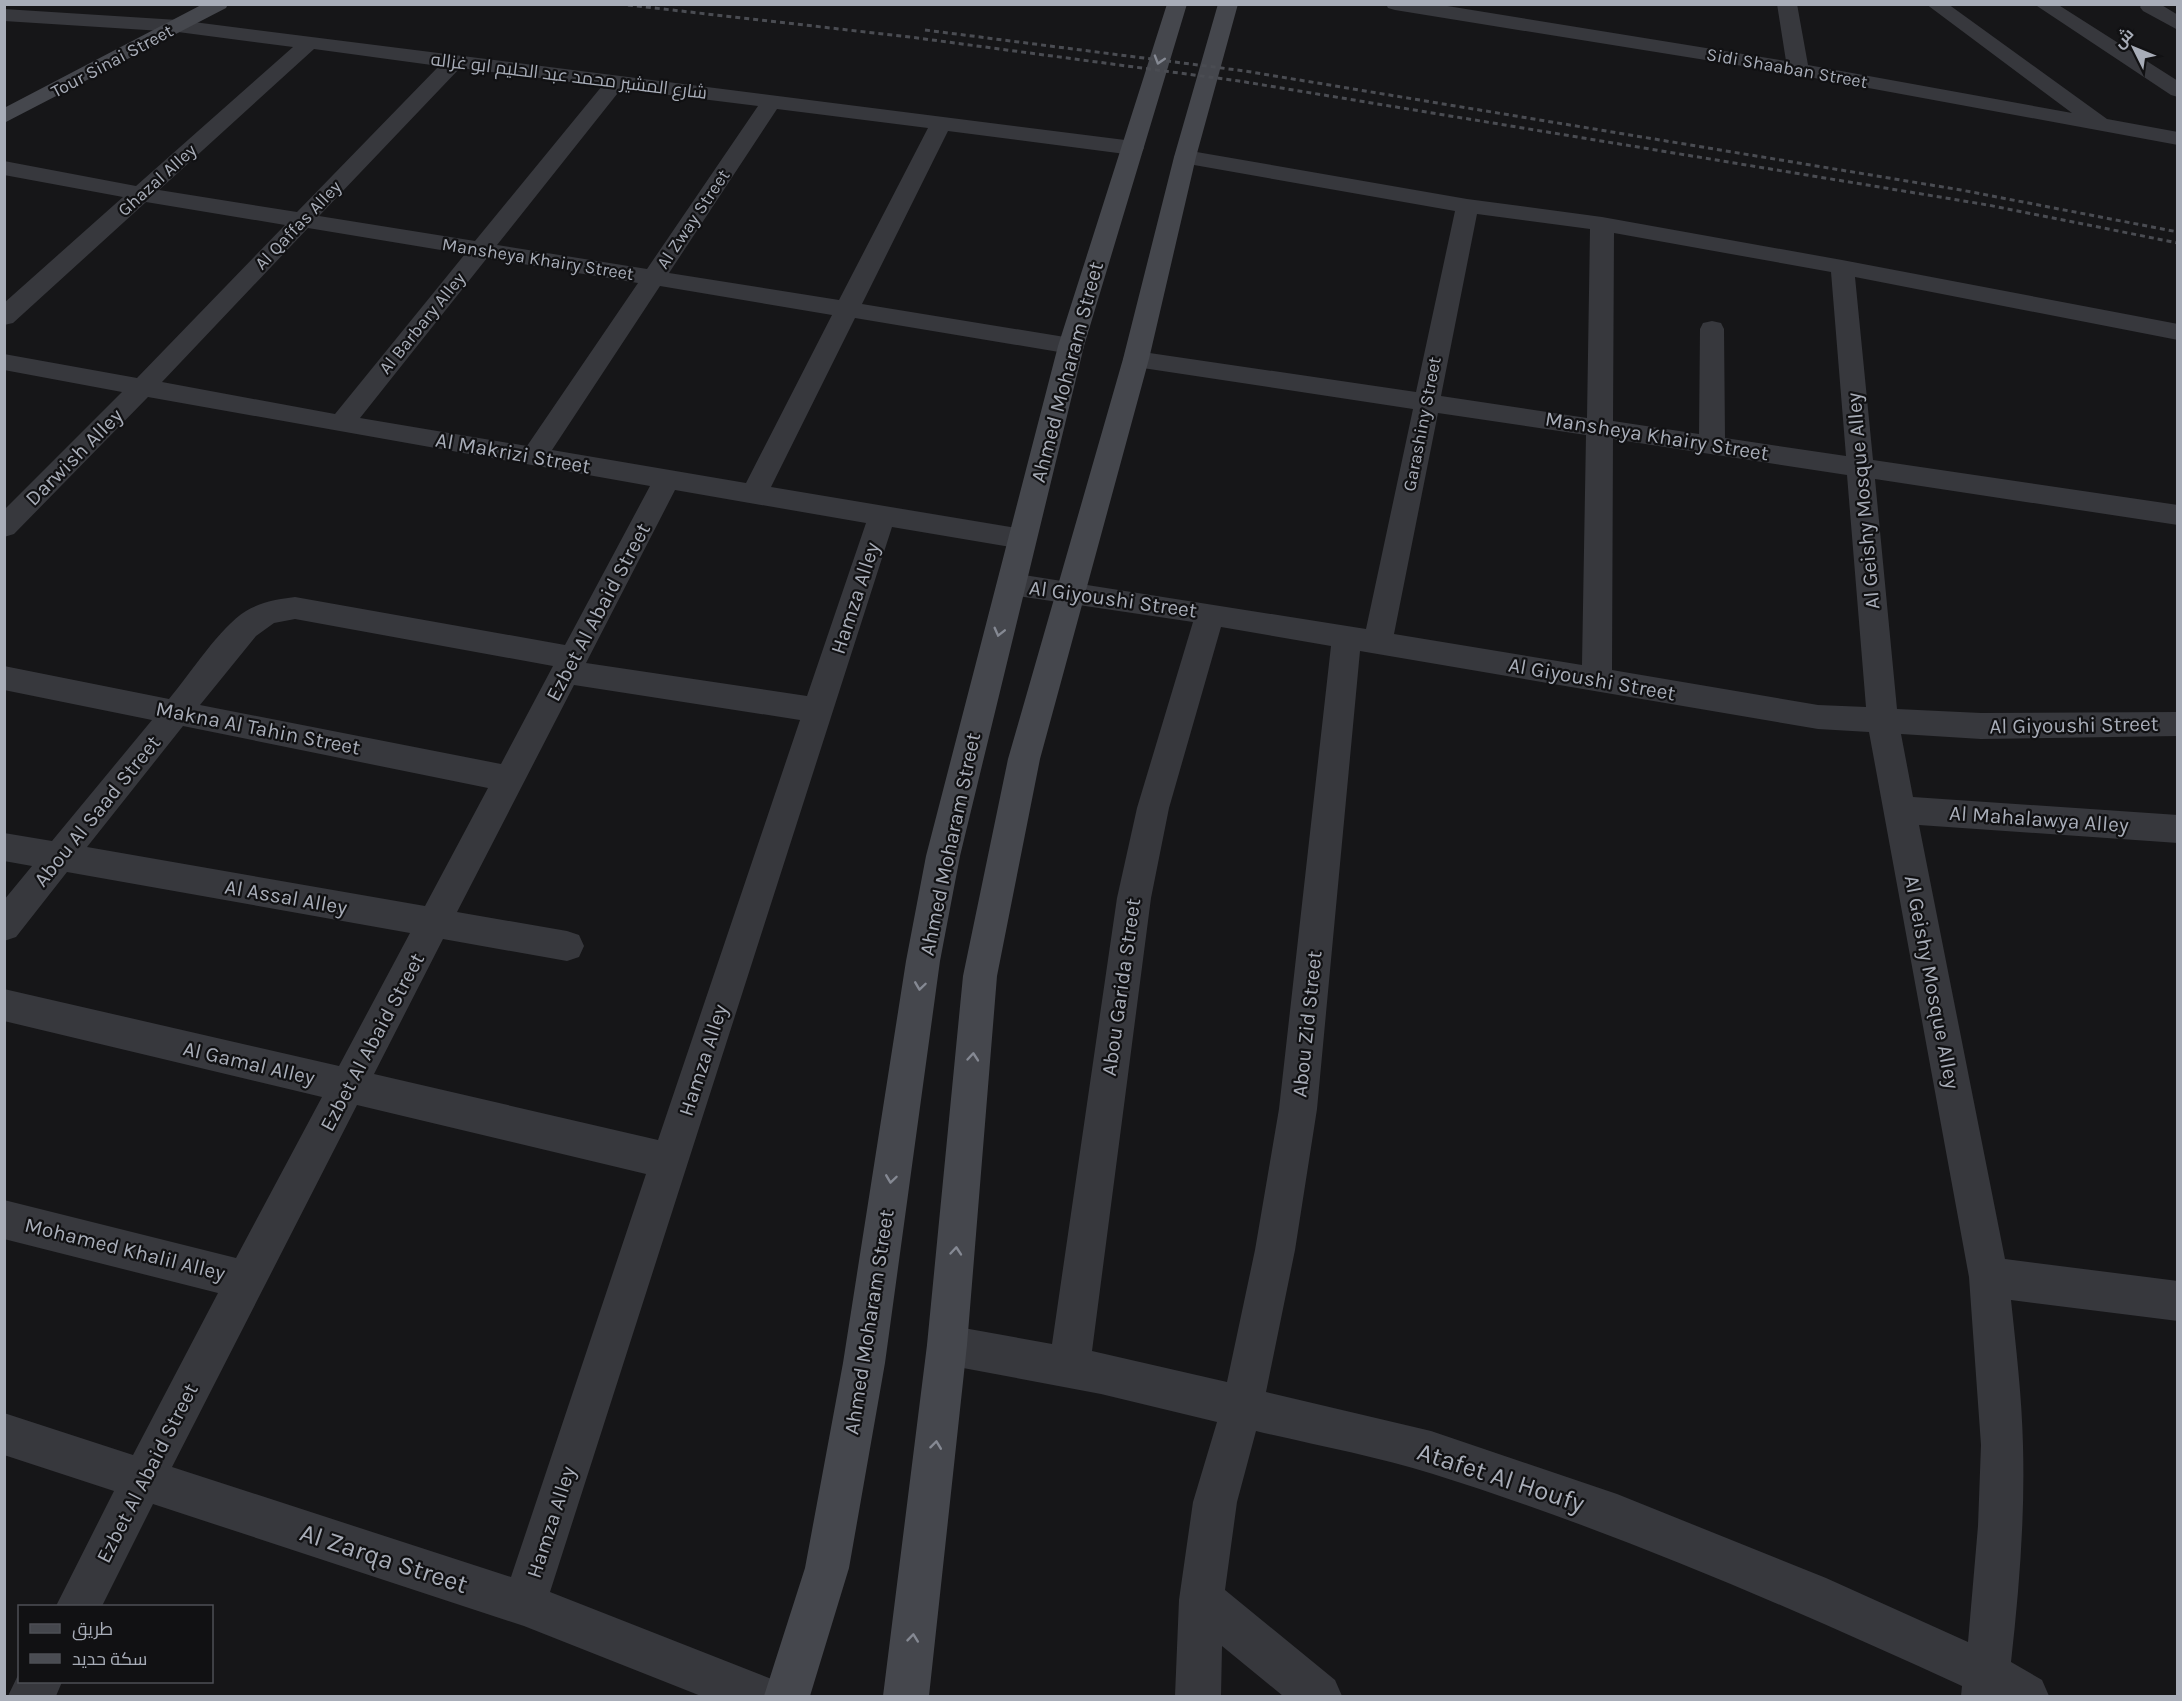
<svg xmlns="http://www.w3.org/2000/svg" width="2182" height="1701" viewBox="0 0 2182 1701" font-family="Karla,Cairo,sans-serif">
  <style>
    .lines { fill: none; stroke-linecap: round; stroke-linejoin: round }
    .street { fill: #37383d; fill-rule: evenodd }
    .secondary { fill: #45474d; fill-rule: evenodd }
    .rail { stroke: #4a4c52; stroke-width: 3; stroke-dasharray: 5 4; stroke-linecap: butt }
    .oneway { stroke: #858993 }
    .labels { text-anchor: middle; stroke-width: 4.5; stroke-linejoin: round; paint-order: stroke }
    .far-street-label { font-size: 18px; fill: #a8adb8; stroke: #111113 }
    .street-label { font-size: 21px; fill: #a8adb8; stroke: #111113 }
    .near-street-label { font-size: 26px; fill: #a8adb8; stroke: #111113 }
  </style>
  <rect width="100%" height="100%" fill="#161618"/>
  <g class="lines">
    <path class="street" d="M1386 4H1435L1786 61 1777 4H1797L1808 65 2072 113 1926 4H1948L2107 119 2178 132V145L1798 75 1395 10 1388 8Z
      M2034 4H2057L2178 81V97L2171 95Z
      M2142 4H2160L2178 15V30L2143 11 2140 7Z
      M4 9 178 20 1133 141 1141 143 1144 148 1141 153 1133 155 948 131 862 304 1071 338 1080 340 1084 346 1080 352 1071 354 855 318 771 487 1022 529 1032 532 1036 539 1032 546 1022 549 892 527 550 1592 774 1680 781 1696H701L524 1626 153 1504 102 1606H56L114 1491 4 1455V1413L133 1455 218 1293 4 1239V1200L236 1258 322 1097 4 1021V989L339 1066 410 933 67 872 16 937 4 941V900L32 866 4 861V833L52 841 152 720 4 690V666L169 699C190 674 220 627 246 611 261 602 278 599 295 597L565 645 650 486 148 397 14 534 4 537V510L122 392 4 370V354L137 378 285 225 146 202 13 323 4 325V303L123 197 4 175V161L136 186 293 47 178 32 4 21ZM314 49 439 66 297 212 159 190ZM460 68 602 86 475 241 319 216ZM621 89 758 106 647 269 497 245ZM777 109 928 128 839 300 669 273ZM308 228 465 254 335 414 162 382ZM487 258 638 283 527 446 360 418ZM660 286 832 315 746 483 552 450ZM675 490 866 523 807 696 586 663ZM295 619 553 666 501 764 200 705 256 636 274 623ZM574 685 800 720 658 1140 374 1074 443 939 567 961 579 957 584 946 579 935 567 931 457 912ZM183 726 488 788 425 906 87 847ZM357 1105 646 1174 511 1577 172 1467Z
      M1185 150 1467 199 1602 217 1842 260 2178 324V340L1855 277 1873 460 2178 505V525L1875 479 1897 709 1981 713 2178 712V736L1981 739 1901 734 1913 797 2178 815V843L1919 825 2005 1259 2178 1281V1321L2011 1300C2016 1348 2022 1397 2023 1446 2025 1518 2019 1591 2011 1662L2042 1680 2049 1696H1961L1962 1686C1789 1607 1615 1531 1433 1474 1375 1456 1315 1445 1256 1431L1237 1502 1225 1590 1335 1680 1342 1696H1283L1222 1646 1221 1696H1175L1179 1600 1193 1502 1217 1422 1101 1394 947 1365 933 1359 927 1345 933 1331 947 1325 1052 1344 1117 898 1137 808 1193 622 1011 595 1001 592 997 584 1001 576 1011 573 1366 629 1413 409 1136 367 1127 365 1123 359 1127 353 1136 351 1416 392 1455 211 1177 162 1174 157 1177 152ZM1477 214 1590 229 1587 418 1441 396ZM1614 233 1831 272 1846 456 1725 438 1724 329 1721 323 1712 321 1703 323 1700 329 1699 434 1613 421ZM1438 413 1586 435 1582 665 1394 634ZM1613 439 1847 475 1866 707 1818 705 1612 670ZM1221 627 1331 646 1279 1109 1255 1250 1227 1382 1092 1351 1151 898 1169 808ZM1360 651 1818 729 1869 732 1969 1277 1981 1445 1978 1526 1968 1642 1826 1578 1617 1494 1431 1431 1266 1392 1295 1250 1317 1109Z
      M20 1671V1682H62L56 1696H8Z"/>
    <path class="secondary" d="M203 4H228L226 8 4 123V108Z
      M1167 4H1187L1084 346 960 856 940 961 885 1363 849 1568 810 1696H764L805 1568 843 1363 906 961 926 856 1058 346Z
      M1218 4H1238L1196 157 1149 359 1040 759 997 976 967 1345 929 1696H883L927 1345 963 976 1008 759 1123 359 1174 157Z"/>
    <path class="rail" d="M619 4 910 37 1239 81 1988 205 2178 243
      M925 30 1245 71 1961 190 2178 232"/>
  </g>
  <defs><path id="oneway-chevron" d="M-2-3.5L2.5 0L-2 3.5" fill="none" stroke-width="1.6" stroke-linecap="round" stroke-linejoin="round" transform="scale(1.5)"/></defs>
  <g class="oneway">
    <use href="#oneway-chevron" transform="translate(1159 60) rotate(107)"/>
    <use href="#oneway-chevron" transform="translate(999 632) rotate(104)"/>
    <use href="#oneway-chevron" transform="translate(920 986) rotate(98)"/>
    <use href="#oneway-chevron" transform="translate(973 1057) rotate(-85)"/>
    <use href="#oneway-chevron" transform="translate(891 1179) rotate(98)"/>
    <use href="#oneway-chevron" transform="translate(956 1251) rotate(-85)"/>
    <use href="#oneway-chevron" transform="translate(936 1445) rotate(-83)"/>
    <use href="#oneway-chevron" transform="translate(913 1638) rotate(-84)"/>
  </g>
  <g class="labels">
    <g class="far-street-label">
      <text transform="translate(112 61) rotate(-28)" y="6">Tour Sinai Street</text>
      <text transform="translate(1787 68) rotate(10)" y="6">Sidi Shaaban Street</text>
      <text transform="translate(569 76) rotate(7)" y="6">شارع المشير محمد عبد الحليم ابو غزاله</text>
      <text transform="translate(157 180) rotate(-42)" y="6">Ghazal Alley</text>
      <text transform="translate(693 219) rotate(-56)" y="6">Al Zway Street</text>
      <text transform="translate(298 225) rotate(-46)" y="6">Al Qaffas Alley</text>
      <text transform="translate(538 259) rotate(9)" y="6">Mansheya Khairy Street</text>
      <text transform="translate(422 323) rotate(-51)" y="6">Al Barbary Alley</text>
      <text transform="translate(1422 424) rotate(-79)" y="6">Garashiny Street</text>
    </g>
    <g class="street-label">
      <text transform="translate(1067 372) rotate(-75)" y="7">Ahmed Moharam Street</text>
      <text transform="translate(1657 436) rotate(9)" y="7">Mansheya Khairy Street</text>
      <text transform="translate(513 453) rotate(10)" y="7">Al Makrizi Street</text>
      <text transform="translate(74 457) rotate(-45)" y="7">Darwish Alley</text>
      <text transform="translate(1863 501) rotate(-95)" y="7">Al Geishy Mosque Alley</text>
      <text transform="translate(855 598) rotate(-72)" y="7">Hamza Alley</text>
      <text transform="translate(1113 599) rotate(8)" y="7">Al Giyoushi Street</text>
      <text transform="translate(598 612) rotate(-62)" y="7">Ezbet Al Abaid Street</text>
      <text transform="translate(1592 679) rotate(10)" y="7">Al Giyoushi Street</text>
      <text transform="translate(2074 725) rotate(-1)" y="7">Al Giyoushi Street</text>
      <text transform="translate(258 728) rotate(11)" y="7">Makna Al Tahin Street</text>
      <text transform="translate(97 811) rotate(-51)" y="7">Abou Al Saad Street</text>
      <text transform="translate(2039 819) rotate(4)" y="7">Al Mahalawya Alley</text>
      <text transform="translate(950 844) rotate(-78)" y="7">Ahmed Moharam Street</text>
      <text transform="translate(286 897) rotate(10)" y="7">Al Assal Alley</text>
      <text transform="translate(1932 982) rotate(79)" y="7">Al Geishy Mosque Alley</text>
      <text transform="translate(1121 987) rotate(-82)" y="7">Abou Garida Street</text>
      <text transform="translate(1307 1024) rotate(-84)" y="7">Abou Zid Street</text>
      <text transform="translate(372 1042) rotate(-62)" y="7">Ezbet Al Abaid Street</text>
      <text transform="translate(703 1060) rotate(-72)" y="7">Hamza Alley</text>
      <text transform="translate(249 1063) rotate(13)" y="7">Al Gamal Alley</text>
      <text transform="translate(125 1249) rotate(14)" y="7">Mohamed Khalil Alley</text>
      <text transform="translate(869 1322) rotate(-81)" y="7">Ahmed Moharam Street</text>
      <text transform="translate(147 1473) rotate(-63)" y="7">Ezbet Al Abaid Street</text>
      <text transform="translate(551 1522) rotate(-72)" y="7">Hamza Alley</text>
    </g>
    <g class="near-street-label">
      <text transform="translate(1501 1477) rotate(18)" y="9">Atafet Al Houfy</text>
      <text transform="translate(384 1558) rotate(18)" y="9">Al Zarqa Street</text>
    </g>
  </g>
  <rect width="2182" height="1701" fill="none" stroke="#a8adb8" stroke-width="12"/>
  <rect x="18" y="1605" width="195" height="78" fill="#111113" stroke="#4d4f55" stroke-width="1.5"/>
  <rect x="30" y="1624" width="30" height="9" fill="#45474d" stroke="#4d4f55" stroke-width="1.5"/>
  <text x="72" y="1635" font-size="18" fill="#a8adb8">طريق</text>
  <rect x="30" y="1654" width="30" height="9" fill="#4a4c52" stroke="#4d4f55" stroke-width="1.5"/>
  <text x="72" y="1665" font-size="18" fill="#a8adb8">سكة حديد</text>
  <g transform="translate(2134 48) rotate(313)" stroke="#111113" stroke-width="4.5" paint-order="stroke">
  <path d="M0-4.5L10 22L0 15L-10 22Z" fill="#a8adb8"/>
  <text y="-9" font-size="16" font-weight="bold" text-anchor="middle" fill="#a8adb8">ش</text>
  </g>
</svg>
